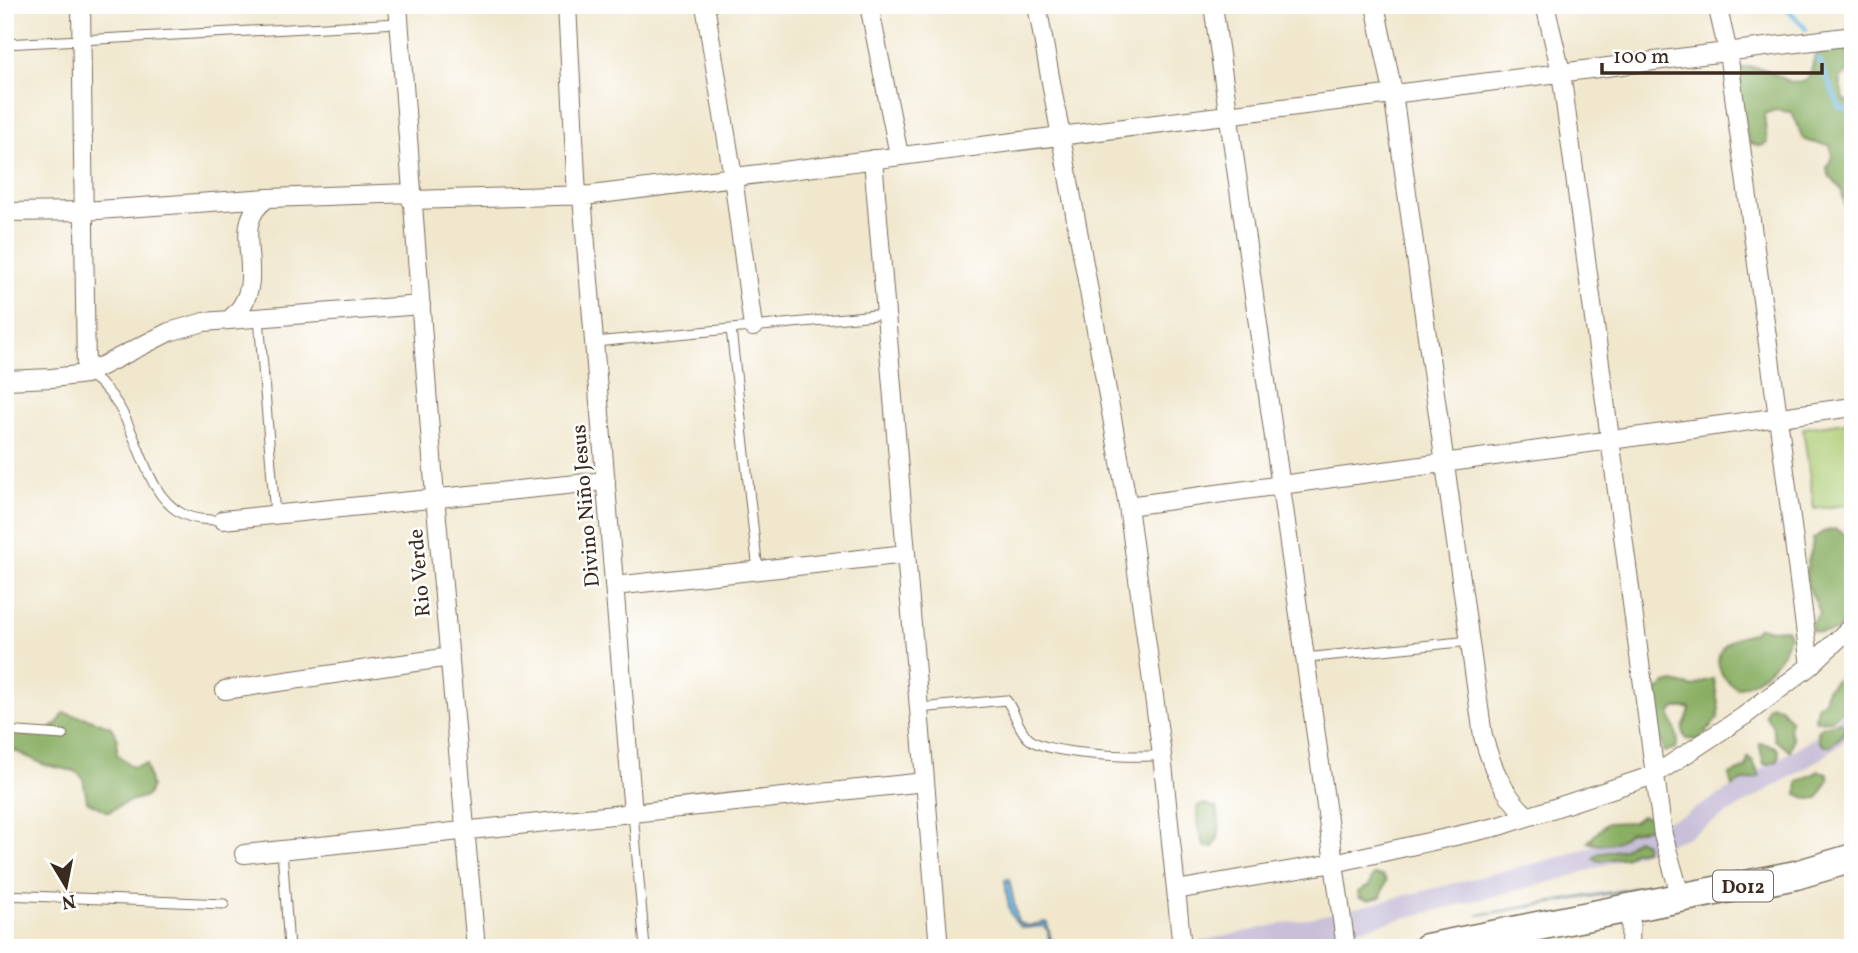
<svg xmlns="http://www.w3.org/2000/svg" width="1858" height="953" viewBox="0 0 1858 953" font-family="Vollkorn,serif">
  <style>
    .industrial { fill: #c8bfd8 }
    .green { fill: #accb72; stroke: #747a48; stroke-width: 2 }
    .forest { fill: #89af64; stroke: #626c41; stroke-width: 2 }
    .water { fill: #70bae8; stroke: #567283; stroke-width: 2 }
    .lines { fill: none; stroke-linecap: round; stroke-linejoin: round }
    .stream { stroke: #70bae8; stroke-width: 4.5 }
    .lane-casing { stroke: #7a6c5b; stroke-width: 11 }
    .street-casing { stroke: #7a6c5b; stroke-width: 20 }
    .primary-casing { stroke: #7a6c5b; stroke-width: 31 }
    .lane { stroke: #fff; stroke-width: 9 }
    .street { stroke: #fff; stroke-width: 18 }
    .primary { stroke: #fff; stroke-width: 28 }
    .labels { text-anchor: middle; stroke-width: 5; stroke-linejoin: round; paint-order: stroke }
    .shield { fill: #fff; stroke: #766a62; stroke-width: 2 }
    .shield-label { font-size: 19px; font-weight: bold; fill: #3b2a1e }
    .street-label { font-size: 21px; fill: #3b2a1e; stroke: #fff }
  </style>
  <rect width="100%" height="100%" fill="#fff"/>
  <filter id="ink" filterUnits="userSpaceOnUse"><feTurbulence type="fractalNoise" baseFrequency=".0143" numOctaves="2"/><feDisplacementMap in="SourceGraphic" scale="14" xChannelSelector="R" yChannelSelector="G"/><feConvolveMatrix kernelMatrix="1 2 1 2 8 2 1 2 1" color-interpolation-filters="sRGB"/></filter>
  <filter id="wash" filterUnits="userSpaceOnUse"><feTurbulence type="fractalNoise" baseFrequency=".00686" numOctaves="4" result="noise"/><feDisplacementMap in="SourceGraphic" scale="28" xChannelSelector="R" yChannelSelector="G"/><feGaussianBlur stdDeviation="1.57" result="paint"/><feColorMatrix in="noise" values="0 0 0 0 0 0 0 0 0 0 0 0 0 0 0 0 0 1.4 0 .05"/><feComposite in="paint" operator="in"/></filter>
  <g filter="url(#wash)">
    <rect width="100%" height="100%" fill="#f0e7cd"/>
    <path class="industrial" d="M1853 706V734L1821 759 1686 838 1563 879 1284 948H1170L1347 910 1560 857 1685 815 1812 739Z"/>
    <path class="green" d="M1853 421V504L1814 509 1803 428Z"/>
    <path class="forest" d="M1839 48 1845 49 1851 59 1850 70 1841 78V89L1844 100 1853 104V214L1846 208 1841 189 1828 174 1827 168 1832 157 1830 145C1790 141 1808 137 1791 112L1775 110 1764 114 1767 143 1761 146 1749 143 1732 71C1741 67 1749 66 1760 68 1774 70 1794 91 1807 79 1814 72 1811 60 1817 53Z
      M1835 529 1843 533 1853 543V593L1845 597C1843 624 1848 638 1812 631V622L1820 613C1817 601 1807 590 1806 577 1805 564 1813 552 1813 539L1823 532Z
      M1759 627 1771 630 1786 629 1789 635C1784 659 1761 682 1737 688 1717 676 1709 653 1734 639 1745 632 1749 638 1759 627Z
      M1839 677 1845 678 1853 686V704C1846 711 1838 712 1832 720L1816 721 1815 719 1817 706 1824 701 1827 689Z
      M1714 679 1719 709 1718 718 1699 740 1686 739C1679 727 1688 721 1690 708H1675L1670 714 1678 739 1676 748 1664 752 1660 737 1654 734 1648 705 1654 693 1666 684 1674 682 1693 687 1704 681Z
      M1771 705 1780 707 1791 721 1789 729 1793 738 1790 751 1775 740 1772 725 1765 715 1767 708Z
      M64 713 87 718 111 727 117 738V754L132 767 146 764 151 787 147 796 127 802 108 812 87 801 83 778 75 771 45 765 7 747 5 732C32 732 51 740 64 713Z
      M1840 722 1845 725 1844 734 1830 746H1824L1819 742 1818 730 1823 726Z
      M1759 743C1771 745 1782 745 1778 761L1767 765 1764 764Z
      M1748 758 1752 760 1760 776C1750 783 1744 777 1732 787L1729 775 1746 768Z
      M1819 771 1827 773 1829 779 1818 798 1809 799 1797 794 1798 782Z
      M1205 804 1217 808C1220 823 1222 835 1213 847H1205C1199 837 1195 818 1198 806Z
      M1641 816 1650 818 1653 824 1651 827 1628 833C1620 844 1600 847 1588 842L1607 823 1633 822Z
      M1636 839 1645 843V850L1633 852 1625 858C1614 856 1603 864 1593 859L1597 854 1624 849Z
      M1373 875 1383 876 1386 881 1381 897 1369 900 1359 898 1358 892 1369 886Z"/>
    <path class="water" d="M1009 879 1018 922 1028 926 1044 922 1047 923 1053 948H1050L1048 931 1044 926 1023 928C1008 920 1007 896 1005 880Z
      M1664 883V885L1478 915Z"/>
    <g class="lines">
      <path class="stream" d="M1784 5 1806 29
        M1818 58 1840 108 1853 111"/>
    </g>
  </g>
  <g filter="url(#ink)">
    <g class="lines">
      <g class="lane-casing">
        <path id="lane" d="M5 44 399 23
          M259 318 275 515
          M731 329 758 571
          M595 342 886 314
          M87 374C141 404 135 488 181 513 194 520 208 520 223 520
          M1305 658 1470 641
          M919 708 1006 700C1015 711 1017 727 1028 738 1046 755 1136 758 1162 755
          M5 731 63 735
          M633 813 645 948
          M282 850 289 948
          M5 895 224 904"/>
      </g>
      <g class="street-casing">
        <path id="street" d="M81 5 86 374
          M398 5 435 497 476 948
          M567 5 577 196
          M705 5 733 177 753 327
          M869 5 899 155
          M1037 5 1128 506 1162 755 1176 890
          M1213 5 1346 948
          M1375 5 1393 93 1483 736C1492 768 1503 794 1527 816
          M1545 5 1561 72 1663 835 1681 898
          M873 159 939 948
          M582 196 633 813
          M411 200 592 195 1853 36
          M5 212 84 211 268 198 411 193
          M229 320C277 281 222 227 268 198
          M5 380 52 378 86 374 169 332 204 322 421 305
          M1128 506 1853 407
          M223 520 606 481
          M614 586 906 554
          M1810 666 1853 625
          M225 690 450 657
          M244 854 925 782
          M1182 948 1176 890 1334 863 1500 826 1654 775 1744 716 1810 666 1778 417 1728 52 1717 5
          M1630 948 1631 907"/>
      </g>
      <g class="primary-casing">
        <path id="primary" d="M1427 948 1796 875 1853 858"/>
      </g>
      <use href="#lane" class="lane"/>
      <use href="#street" class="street"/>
      <use href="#primary" class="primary"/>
    </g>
  </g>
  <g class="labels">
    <rect class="shield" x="1713" y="870.5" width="60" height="31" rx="5"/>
    <g class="shield-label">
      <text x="1743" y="893">D012</text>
    </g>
    <g class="street-label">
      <text transform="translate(585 506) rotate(-95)" y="7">Divino Niño Jesus</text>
      <text transform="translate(419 573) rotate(-95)" y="7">Rio Verde</text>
    </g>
  </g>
  <rect width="1858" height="953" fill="none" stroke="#fff" stroke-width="28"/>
  <g transform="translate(66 886) rotate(170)" stroke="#ffffff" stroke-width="5" paint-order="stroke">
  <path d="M0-5L12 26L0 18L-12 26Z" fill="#3b2a1e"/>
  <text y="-10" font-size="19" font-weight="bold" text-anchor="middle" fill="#3b2a1e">N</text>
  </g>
  <path d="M1602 63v10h220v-10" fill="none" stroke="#3b2a1e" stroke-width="3.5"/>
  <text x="1613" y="63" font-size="21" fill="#3b2a1e" stroke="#ffffff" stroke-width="5" paint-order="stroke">100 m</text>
</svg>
